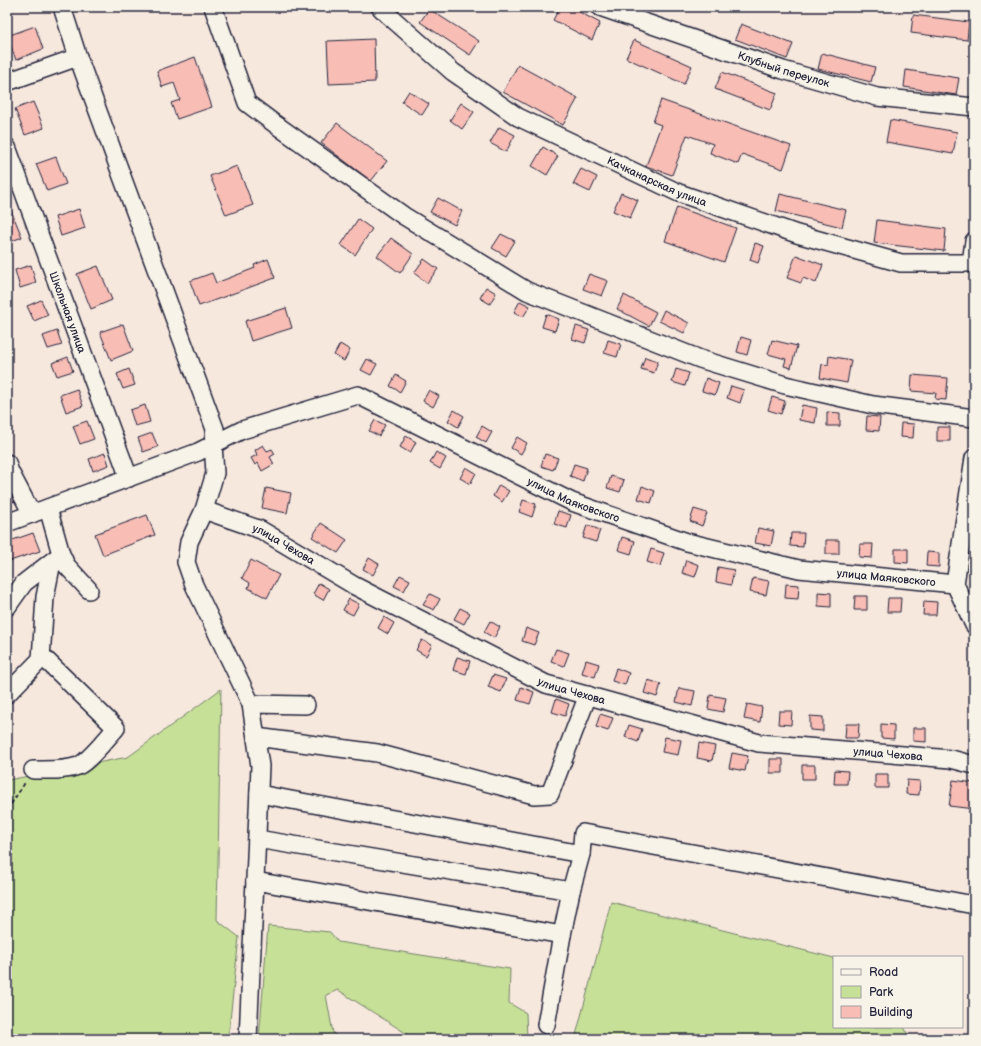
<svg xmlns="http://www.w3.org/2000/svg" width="981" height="1046" viewBox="0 0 981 1046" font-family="'Balsamiq Sans',sans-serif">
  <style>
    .green { fill: #c6e097; stroke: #748169 }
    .building { fill: #f8bdb5; stroke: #22223b }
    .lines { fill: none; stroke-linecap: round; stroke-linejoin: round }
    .minor-casing { stroke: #22223b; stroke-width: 20 }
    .path { stroke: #22223b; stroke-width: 2; stroke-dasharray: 4 3; stroke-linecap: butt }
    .minor { stroke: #f7f3e8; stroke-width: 17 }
    .labels { text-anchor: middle; stroke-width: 3; stroke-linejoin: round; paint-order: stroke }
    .street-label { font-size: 11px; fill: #22223b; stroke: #f7f3e8 }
  </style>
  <rect width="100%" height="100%" fill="#f7e8de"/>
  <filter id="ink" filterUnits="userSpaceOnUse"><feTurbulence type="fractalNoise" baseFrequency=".025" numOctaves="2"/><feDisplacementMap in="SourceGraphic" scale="8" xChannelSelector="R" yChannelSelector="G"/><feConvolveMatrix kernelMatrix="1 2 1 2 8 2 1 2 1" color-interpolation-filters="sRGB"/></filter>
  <g filter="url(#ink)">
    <path class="green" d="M221 689 217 920 239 937 228 1039H7V778L8 780 128 757Z
      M611 902 834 958V1027H904L908 1035 919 1039H575Z
      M268 926 330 932 338 942 510 969 509 1003 526 1013 527 1039H415L338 990 326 995 333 1033 339 1039H259Z"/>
    <path class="building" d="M560 7H570L600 23 592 40 553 20Z
      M429 9 479 41 470 55 420 22Z
      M913 15 969 22 967 40 911 33Z
      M741 24 793 44 787 59 735 39Z
      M35 26 43 49 16 60 7 36Z
      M374 39 375 82 329 84 327 41Z
      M634 40 692 66 684 84 626 58Z
      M822 53 875 67 871 82 818 69Z
      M195 57 212 107 177 119 171 103 180 100 174 83 162 87 157 71Z
      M518 65 578 98 563 125 503 92Z
      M906 70 959 78 956 95 904 87Z
      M722 72 777 93 770 110 715 89Z
      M409 91 429 104 422 115 402 102Z
      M661 100 791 146 783 169 742 154 738 164 710 153 713 144 687 135 672 175 646 166 661 125 653 122Z
      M33 102 44 128 25 135 15 109Z
      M461 103 474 112 462 129 450 120Z
      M890 120 957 132 953 154 886 142Z
      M337 123 387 161 371 181 321 143Z
      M499 127 515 135 506 152 490 143Z
      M543 147 558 156 547 175 532 166Z
      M56 157 66 184 47 191 36 164Z
      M237 166 253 205 226 215 210 176Z
      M581 169 597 177 590 192 573 184Z
      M621 193 638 200 630 218 613 211Z
      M780 194 846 210 842 227 776 211Z
      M438 198 462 211 455 225 430 212Z
      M677 207 736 228 724 262 665 241Z
      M10 208 22 237 7 243V210Z
      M79 209 85 228 61 236 55 217Z
      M358 219 372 229 355 255 341 245Z
      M877 220 946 229 944 251 874 243Z
      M501 234 515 241 506 256 492 248Z
      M391 238 413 254 400 273 377 256Z
      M755 243 764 246 758 263 750 260Z
      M796 255 823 265 816 283 803 278 801 283 787 278Z
      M268 259 275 278 199 306 190 281 212 273 216 283 255 268 254 265Z
      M424 259 438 269 427 283 414 273Z
      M31 265 36 283 20 288 15 270Z
      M98 266 112 300 91 309 77 274Z
      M589 274 608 281 602 296 583 289Z
      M486 287 496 293 490 304 480 298Z
      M624 295 656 312 649 326 617 309Z
      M41 300 48 315 34 321 27 306Z
      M520 301 530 306 523 317 514 312Z
      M286 308 292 328 251 341 245 321Z
      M664 310 689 323 684 333 659 321Z
      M546 314 559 319 555 331 542 327Z
      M123 324 133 351 111 360 100 332Z
      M576 326 589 330 585 343 572 339Z
      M57 331 62 345 48 349 43 336Z
      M741 337 751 340 747 355 737 352Z
      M608 340 621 344 617 357 604 353Z
      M772 340 797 346 791 368 784 366 786 359 768 354Z
      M340 344 350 350 344 361 334 355Z
      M829 356 851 360 847 383 820 378 822 364 828 365Z
      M68 357 73 371 57 376 52 363Z
      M645 357 658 361 654 373 641 369Z
      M367 359 377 364 371 375 361 370Z
      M129 369 135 385 123 389 117 374Z
      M676 369 689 373 685 386 672 382Z
      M396 375 406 381 400 392 390 386Z
      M912 375 948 378 946 400 935 399 936 393 911 391Z
      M972 377H974V395H970Z
      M706 378 719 383 715 395 702 391Z
      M731 386 744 390 740 403 727 398Z
      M77 389 83 406 66 412 60 395Z
      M429 390 439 396 433 407 423 401Z
      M772 397 785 401 781 414 768 410Z
      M145 405 150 422 135 426 130 410Z
      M802 405 817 408 815 423 799 420Z
      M454 410 464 416 458 427 448 421Z
      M827 412 840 413V426H827Z
      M867 416 880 417 879 431 866 430Z
      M375 420 385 425 379 436 369 431Z
      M87 421 94 439 80 444 73 426Z
      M901 423 914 424 913 438 900 437Z
      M482 426 492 432 486 443 476 437Z
      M937 427H950V441H937Z
      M152 433 158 447 143 452 138 438Z
      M406 436 416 442 410 453 400 447Z
      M517 437 527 443 521 454 511 448Z
      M263 445 267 451 272 449 275 454 270 457 274 464 262 471 258 463 255 465 251 458 257 455 255 450Z
      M436 452 446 458 440 469 430 463Z
      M105 453 109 465 93 471 89 459Z
      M545 454 558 458 553 470 541 466Z
      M574 464 587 468 583 481 570 476Z
      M466 467 476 473 470 484 460 478Z
      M611 476 624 480 620 492 607 488Z
      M7 484 18 500 7 504Z
      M499 485 509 491 502 502 493 496Z
      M642 486 655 491 651 503 638 499Z
      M266 488 291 493 287 513 262 508Z
      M523 500 536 504 532 517 519 512Z
      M694 509 707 513 702 526 690 521Z
      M558 511 571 515 567 528 554 524Z
      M147 515 155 535 103 555 95 534Z
      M321 523 347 540 338 553 312 537Z
      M587 525 600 530 596 542 583 538Z
      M758 528 774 531 771 546 755 543Z
      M33 533 40 551 7 562V542Z
      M791 533H804L803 547 790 546Z
      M622 537 635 541 631 554 618 550Z
      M826 540H839V554H826Z
      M860 544H873L872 558 859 557Z
      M651 549 664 553 660 566 647 562Z
      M895 549H908V563L895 562Z
      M927 552 939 553V567L926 566Z
      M369 558 379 564 373 575 363 569Z
      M251 560 279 575 267 598 248 588 250 583 242 578Z
      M686 560 699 565 695 577 682 573Z
      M718 567 734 570 731 585 716 582Z
      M400 575 410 580 404 591 394 586Z
      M753 578 769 581 766 595 750 592Z
      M319 583 329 589 323 600 313 594Z
      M786 584 799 585 798 599 785 598Z
      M818 592 831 593V607L818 606Z
      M430 594 440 599 434 610 423 605Z
      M855 596H867V610H854Z
      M888 598H901L900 612H887Z
      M349 599 359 604 353 615 343 610Z
      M924 601 937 602 936 615H923Z
      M460 608 470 613 464 624 454 619Z
      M384 617 394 623 388 634 378 628Z
      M490 621 500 627 494 638 484 632Z
      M526 628 539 633 534 645 522 641Z
      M422 640 432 645 426 656 416 650Z
      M556 649 569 653 564 666 551 661Z
      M457 657 470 661 466 674 453 670Z
      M586 660 599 664 595 677 582 673Z
      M616 668 629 673 625 685 612 681Z
      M493 675 506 679 501 692 488 687Z
      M648 680 661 684 657 697 644 693Z
      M521 687 534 692 530 704 517 700Z
      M679 688 695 691 692 706 676 702Z
      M710 695 726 698 723 712 708 709Z
      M556 699 569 704 565 716 552 712Z
      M747 704 762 707 760 722 744 719Z
      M779 711H792L791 725 778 724Z
      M600 714 613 718 608 731 596 727Z
      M810 716 823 717V731L810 730Z
      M846 724H859L858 738H845Z
      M881 724 894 725V739L881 738Z
      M629 725 642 729 638 742 625 737Z
      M913 728H926V742L913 741Z
      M665 737 681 740 678 755 662 752Z
      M699 743 715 746 712 761 697 758Z
      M732 753 748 756 745 771 729 768Z
      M770 759H783V773H770Z
      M802 765H815V779H802Z
      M835 770 848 771 847 784H834Z
      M875 774H888V788H875Z
      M907 780 920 781 919 795 906 794Z
      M953 780 974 783V809L949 806Z"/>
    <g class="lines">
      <g class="minor-casing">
        <g id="minor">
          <path d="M213 7 247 103 275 124 404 216 527 291 700 359 785 385 873 405 974 418"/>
          <path id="s1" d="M380 7 387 14 453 72 518 117 679 193 797 234 901 263H974"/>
          <path id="s2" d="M600 7 783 70 877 97 974 107"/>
          <path d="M78 57 215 429 213 444 215 473 204 510 189 542 186 562 194 585 251 704 260 766 248 1039"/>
          <path d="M7 82 78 57 62 7"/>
          <path id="s3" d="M7 147 129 478"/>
          <path d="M971 263 974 241"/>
          <path d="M974 458 955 584 974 625"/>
          <path d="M7 463 10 472 32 514"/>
          <path d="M48 508 61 554 66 565 89 590"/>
          <path id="s4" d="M204 510 261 530 355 586 546 684 759 743 951 759 974 765"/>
          <path id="s5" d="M7 523 198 452 242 430 358 395 572 502 687 542 799 569 955 584"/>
          <path d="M7 607 24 583 55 559"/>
          <path d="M7 694 41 659 45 597 52 562"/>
          <path d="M251 704 306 705"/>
          <path d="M256 737 377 753 534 795 550 794 588 695"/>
          <path d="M33 770C48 770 64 771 78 766 88 762 108 737 116 728L42 656"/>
          <path d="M259 794 581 854"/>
          <path d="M257 839 571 891"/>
          <path d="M255 881 562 935"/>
          <path d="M546 1025 562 935 571 891 581 854 583 833 974 905"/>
        </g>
      </g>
      <path class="path" d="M7 810 26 781"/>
      <use href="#minor" class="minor"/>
    </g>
  </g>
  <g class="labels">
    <g class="street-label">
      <text dy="4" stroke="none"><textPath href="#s2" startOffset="194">Клубный переулок</textPath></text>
      <text dy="4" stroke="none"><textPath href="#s1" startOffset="330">Качканарская улица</textPath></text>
      <text dy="4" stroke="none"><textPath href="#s3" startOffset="176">Школьная улица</textPath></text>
      <text dy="4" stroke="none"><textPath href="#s5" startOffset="614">улица Маяковского</textPath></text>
      <text dy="4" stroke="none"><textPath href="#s4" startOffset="87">улица Чехова</textPath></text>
      <text dy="4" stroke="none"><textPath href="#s5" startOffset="938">улица Маяковского</textPath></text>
      <text dy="4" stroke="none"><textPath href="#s4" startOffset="411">улица Чехова</textPath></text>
      <text dy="4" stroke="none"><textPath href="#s4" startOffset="735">улица Чехова</textPath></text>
    </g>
  </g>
  <rect width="981" height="1046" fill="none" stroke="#f7f3e8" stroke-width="24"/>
  <rect x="12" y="12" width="957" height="1022" fill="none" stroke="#22223b" stroke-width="1.5" filter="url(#ink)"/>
  <rect x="833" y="956" width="130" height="72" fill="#f7f3e8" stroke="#a29fa3"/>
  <rect x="841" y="969" width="20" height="6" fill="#f7f3e8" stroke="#a29fa3"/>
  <text x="869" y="976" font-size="12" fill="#22223b">Road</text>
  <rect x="841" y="986" width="20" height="12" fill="#c6e097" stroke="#a29fa3"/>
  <text x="869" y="996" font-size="12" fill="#22223b">Park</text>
  <rect x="841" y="1006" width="20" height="12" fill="#f8bdb5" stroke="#a29fa3"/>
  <text x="869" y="1016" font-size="12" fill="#22223b">Building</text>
</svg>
